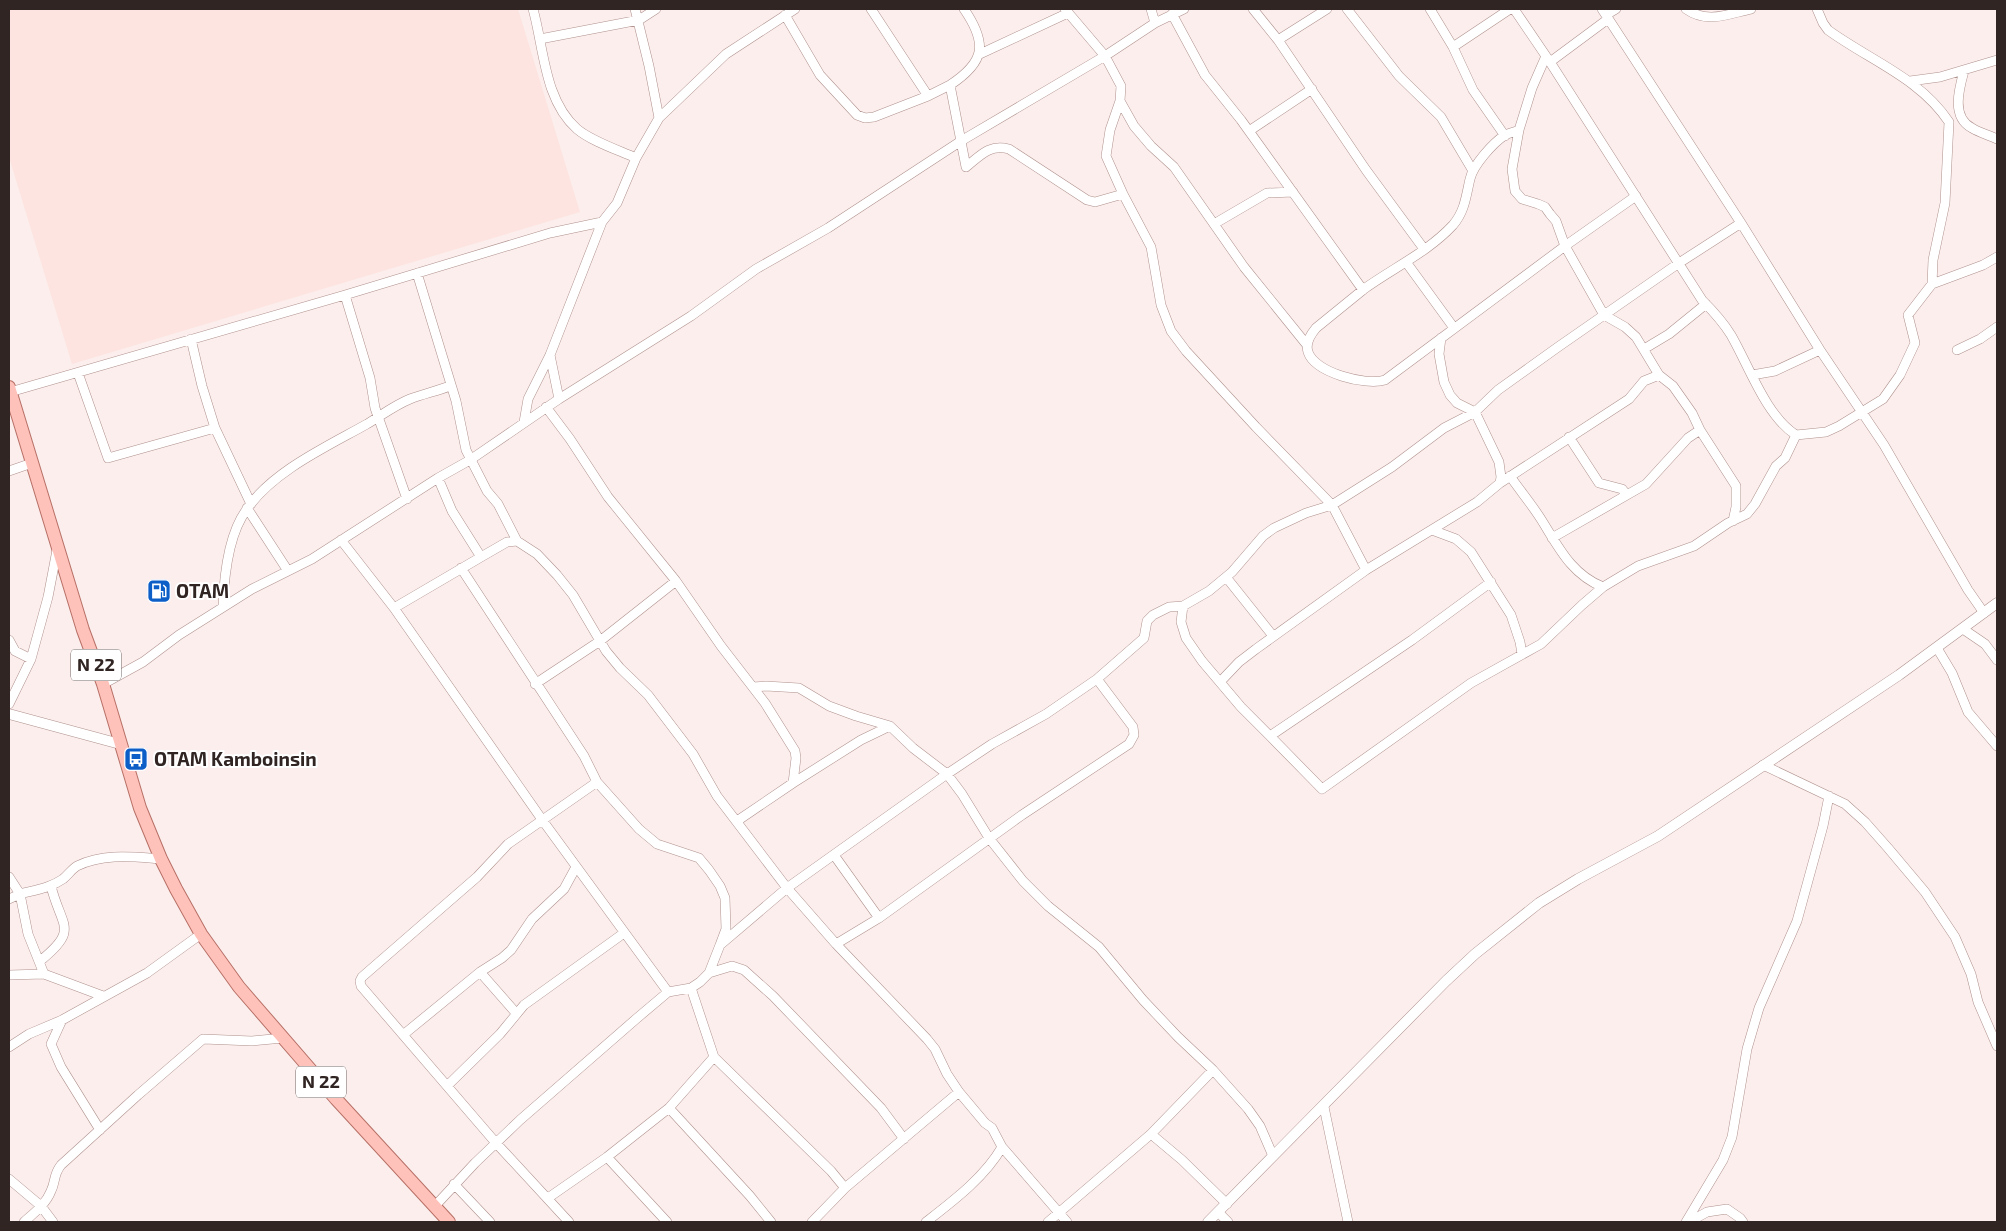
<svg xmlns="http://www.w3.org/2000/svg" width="2006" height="1231" viewBox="0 0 2006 1231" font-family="'Exo 2',sans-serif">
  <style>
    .built { fill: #fde4e0 }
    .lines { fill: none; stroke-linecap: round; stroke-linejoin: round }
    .minor-casing { stroke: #af918d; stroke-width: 10 }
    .tertiary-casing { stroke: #af918d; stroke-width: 11 }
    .primary-casing { stroke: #b77067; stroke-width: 14 }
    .minor { stroke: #fff; stroke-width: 9 }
    .tertiary { stroke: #fff; stroke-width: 10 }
    .primary { stroke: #ffc2ba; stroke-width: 12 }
    .labels { text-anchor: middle; stroke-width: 4; stroke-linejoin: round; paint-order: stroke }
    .shield { fill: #fff; stroke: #6f6665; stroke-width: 1 }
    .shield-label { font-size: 18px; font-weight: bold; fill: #312523 }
    .poi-label { font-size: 19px; font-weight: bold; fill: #312523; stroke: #fff; text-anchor: start }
  </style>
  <rect width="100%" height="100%" fill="#fbeeec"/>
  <path class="built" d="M9 9H518L580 212 72 364 9 157Z"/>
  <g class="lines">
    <g class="minor-casing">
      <path id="minor" d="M533 9C544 48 544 100 577 129 591 141 618 150 636 158
        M635 9 649 66 659 118
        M871 9 928 96 950 85
        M964 9C988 44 985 62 950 85L966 167C981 155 989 144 1009 149L1087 200 1095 202 1123 194
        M1065 9 1105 56 1121 86 1120 101 1110 130 1106 156 1123 194 1151 247 1161 305 1171 331 1186 351 1256 427 1332 505 1366 570
        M1151 9 1155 23
        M1253 9 1278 40 1366 170 1424 249
        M1347 9 1399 76 1441 117 1473 171
        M1430 9 1453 47 1510 9
        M1514 9 1550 62 1702 300C1713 311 1723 322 1731 335 1749 366 1766 416 1796 435L1826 432 1839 426 1883 399 1900 375 1915 343 1908 315 1932 284 1983 265 1997 257
        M1602 9 1741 223 1820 350 1884 445 1968 590 1984 613
        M1686 9C1707 24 1728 14 1751 9
        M1817 9 1823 23 1828 30C1869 60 1920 78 1949 122L1945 203 1933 260 1932 284
        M1172 14 1205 75 1241 120 1363 290
        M785 15 820 75 857 115 865 118 874 117 928 96
        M1606 15 1616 9
        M540 39 639 20 656 9
        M1278 40 1327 9
        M1453 47 1473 90 1505 136
        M980 54 1068 13
        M1546 56 1532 88 1519 130 1512 169 1515 191 1522 199 1538 204 1545 207 1550 214 1556 221 1565 246 1604 315 1625 327 1636 337 1659 375 1673 386 1692 413 1700 430 1736 486V507L1733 521
        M1550 62 1608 19
        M1964 71C1959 89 1951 117 1972 128 1980 133 1989 135 1997 139
        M1910 81 1940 77 1997 60
        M1120 101 1134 126 1151 146 1174 167 1244 267 1307 345
        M1519 130C1515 132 1509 133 1505 135 1493 143 1473 165 1470 179 1466 196 1465 211 1453 225 1428 252 1393 268 1364 289 1348 302 1332 315 1316 328 1311 334 1305 343 1308 352 1315 373 1366 386 1385 380L1565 246 1636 196
        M1249 131 1312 89
        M1214 224 1267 193 1293 192
        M1406 262 1454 328
        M417 273 456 401 466 450 487 491 498 504 517 541
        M345 295 370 378 375 408 407 499
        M191 339 202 386 215 428 251 504
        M1644 349 1669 334 1706 304
        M1957 350 1980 339 1997 327
        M550 355 559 399
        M78 373 108 458 215 428
        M1752 375 1775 371 1820 350
        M10 392 345 295 550 233 602 222
        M546 407 570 439 608 497 676 581 721 646 765 703 795 751 796 758 793 783 737 821
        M524 422 528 399 550 355 602 222 617 203 636 158 659 118 726 54 795 9
        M1569 437 1599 483 1622 489 1627 495
        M9 471 32 463
        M1510 476C1521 492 1534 507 1544 524 1560 550 1573 575 1603 587
        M438 478 452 511 481 557 507 542 517 541 537 554 557 575 573 595 606 651 620 668 648 695 693 754 717 796 787 888 836 944 927 1039 935 1049 947 1074 959 1092 985 1123 992 1128 1002 1147 1067 1222
        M1500 483 1629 399 1644 381 1659 375
        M247 508 288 571
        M1432 530 1456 539 1471 552 1511 615 1520 642 1522 654
        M1552 538 1646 484 1688 438 1700 430
        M341 540 394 608
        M481 557 394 608 543 821 668 992
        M461 568 584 756 597 782 508 844 477 877 362 977 360 981 361 986 496 1143 569 1222
        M1226 577 1273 636
        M1491 582 1412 640 1270 736 1322 789 1471 683 1541 644 1582 605 1603 587 1638 566 1694 546 1728 523 1747 514 1755 504 1776 466 1785 458 1796 435
        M1183 606 1181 622 1186 638 1202 661 1241 707 1270 736
        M223 607C224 577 228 534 247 509 273 471 328 446 367 424 382 415 395 405 410 399 423 394 437 391 450 386
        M1963 629 1985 644 1997 660
        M9 640 15 651 31 659
        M1937 648 1952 673 1968 712 1997 746
        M1220 682 1239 662 1256 649 1366 570 1477 502 1500 483 1501 477 1499 462 1475 412 1457 403 1450 395 1444 382 1439 354 1441 338
        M103 684 143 662 179 635 252 589 312 559 438 478 470 460 559 399 691 316 756 269 828 228 961 141 1105 56 1155 23 1184 9
        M535 684 600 641 676 581
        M753 687 766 686 799 688 829 706 856 716 890 726
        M9 704 31 659 48 597 57 550
        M1763 765 1845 804 1865 822 1888 848 1925 892 1955 937 1971 974 1978 1002 1997 1046
        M597 782 639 829 657 844 699 858 709 870 720 886 725 898 726 929 720 945
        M793 783 861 740 890 726 913 748 947 774 962 794 989 838 1023 881 1048 906 1099 947 1143 1000 1178 1037 1213 1070 1248 1109 1260 1126 1273 1156
        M834 855 879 918
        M9 877 20 894C35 890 50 888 63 879 68 875 72 869 77 866 104 853 133 857 161 859
        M9 899 20 894 28 934 44 974
        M836 944 879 918 1022 815 1129 744 1134 735 1133 727 1097 679
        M40 961C80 929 61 927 51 886
        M480 972 516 1013
        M709 973 732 966 744 970 773 996 881 1108 904 1139
        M9 975 44 974 103 996
        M62 1020 51 1044 61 1067 100 1130
        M403 1035 480 972 502 958 511 950 532 919 564 889 576 867
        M9 1047 29 1034 62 1020 147 973 201 934
        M714 1057 831 1171 845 1188 812 1222
        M447 1086 500 1034 524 1005 624 933
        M1324 1107 1348 1222
        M669 1108 750 1196 771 1222
        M1151 1134 1182 1160 1227 1204
        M607 1157 667 1222
        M9 1179 41 1206 53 1222
        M454 1184 490 1222
        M845 1188 959 1092
        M548 1198 607 1157 669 1108 714 1057 691 988
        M434 1207 475 1163 520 1120 636 1019 668 992 691 988 700 982 709 973 720 945 787 888 947 774 992 744 1046 714 1097 679 1144 638 1147 621 1153 615 1169 607 1183 606 1209 591 1232 572 1263 536 1274 528 1306 513 1332 505 1392 467 1444 428 1475 412 1498 390 1558 347 1679 263 1741 223
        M1218 1212 1228 1222
        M24 1222C34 1213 46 1204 51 1191 56 1181 53 1175 61 1165L138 1095 203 1039 252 1041 283 1038
        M926 1222C953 1201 985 1177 1002 1147
        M1048 1222 1151 1134 1213 1070
        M1686 1222 1723 1160 1732 1137 1747 1049 1759 1008 1797 921 1823 826 1829 796
        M1689 1222 1707 1212 1727 1209 1740 1218 1743 1222"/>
    </g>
    <g class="tertiary-casing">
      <path id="tertiary" d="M9 714 120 744
        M1208 1222 1446 981 1475 954 1539 903 1578 879 1658 836 1899 675 1997 603"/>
    </g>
    <g class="primary-casing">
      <path id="primary" d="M9 387 83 630 103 684 140 808 161 859 176 889 201 934 239 987 336 1099 449 1222"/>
    </g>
    <use href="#minor" class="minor"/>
    <use href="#tertiary" class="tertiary"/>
    <use href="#primary" class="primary"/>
  </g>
  <defs>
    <g id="fuel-square" transform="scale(1.25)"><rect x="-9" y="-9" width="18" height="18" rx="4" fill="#0e5ec8" stroke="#fff"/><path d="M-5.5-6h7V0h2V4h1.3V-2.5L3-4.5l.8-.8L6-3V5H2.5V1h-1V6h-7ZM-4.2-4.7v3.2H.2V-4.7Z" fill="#fff"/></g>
    <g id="bus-square" transform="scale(1.25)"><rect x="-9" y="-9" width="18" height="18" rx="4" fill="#0e5ec8" stroke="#fff"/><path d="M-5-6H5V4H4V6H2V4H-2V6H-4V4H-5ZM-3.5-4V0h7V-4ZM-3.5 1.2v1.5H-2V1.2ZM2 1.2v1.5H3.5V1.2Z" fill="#fff"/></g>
  </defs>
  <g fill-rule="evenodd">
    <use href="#fuel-square" x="159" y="591"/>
    <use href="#bus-square" x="136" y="759"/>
  </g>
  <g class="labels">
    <g class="shield">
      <rect x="71" y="649.5" width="50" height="31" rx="4"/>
      <rect x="296" y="1066.5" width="50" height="31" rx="4"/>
    </g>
    <g class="shield-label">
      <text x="96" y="671">N 22</text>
      <text x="321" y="1088">N 22</text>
    </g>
    <g class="poi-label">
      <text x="176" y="598">OTAM</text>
      <text x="154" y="766">OTAM Kamboinsin</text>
    </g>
  </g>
  <rect width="2006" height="1231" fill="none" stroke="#312523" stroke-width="20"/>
</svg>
